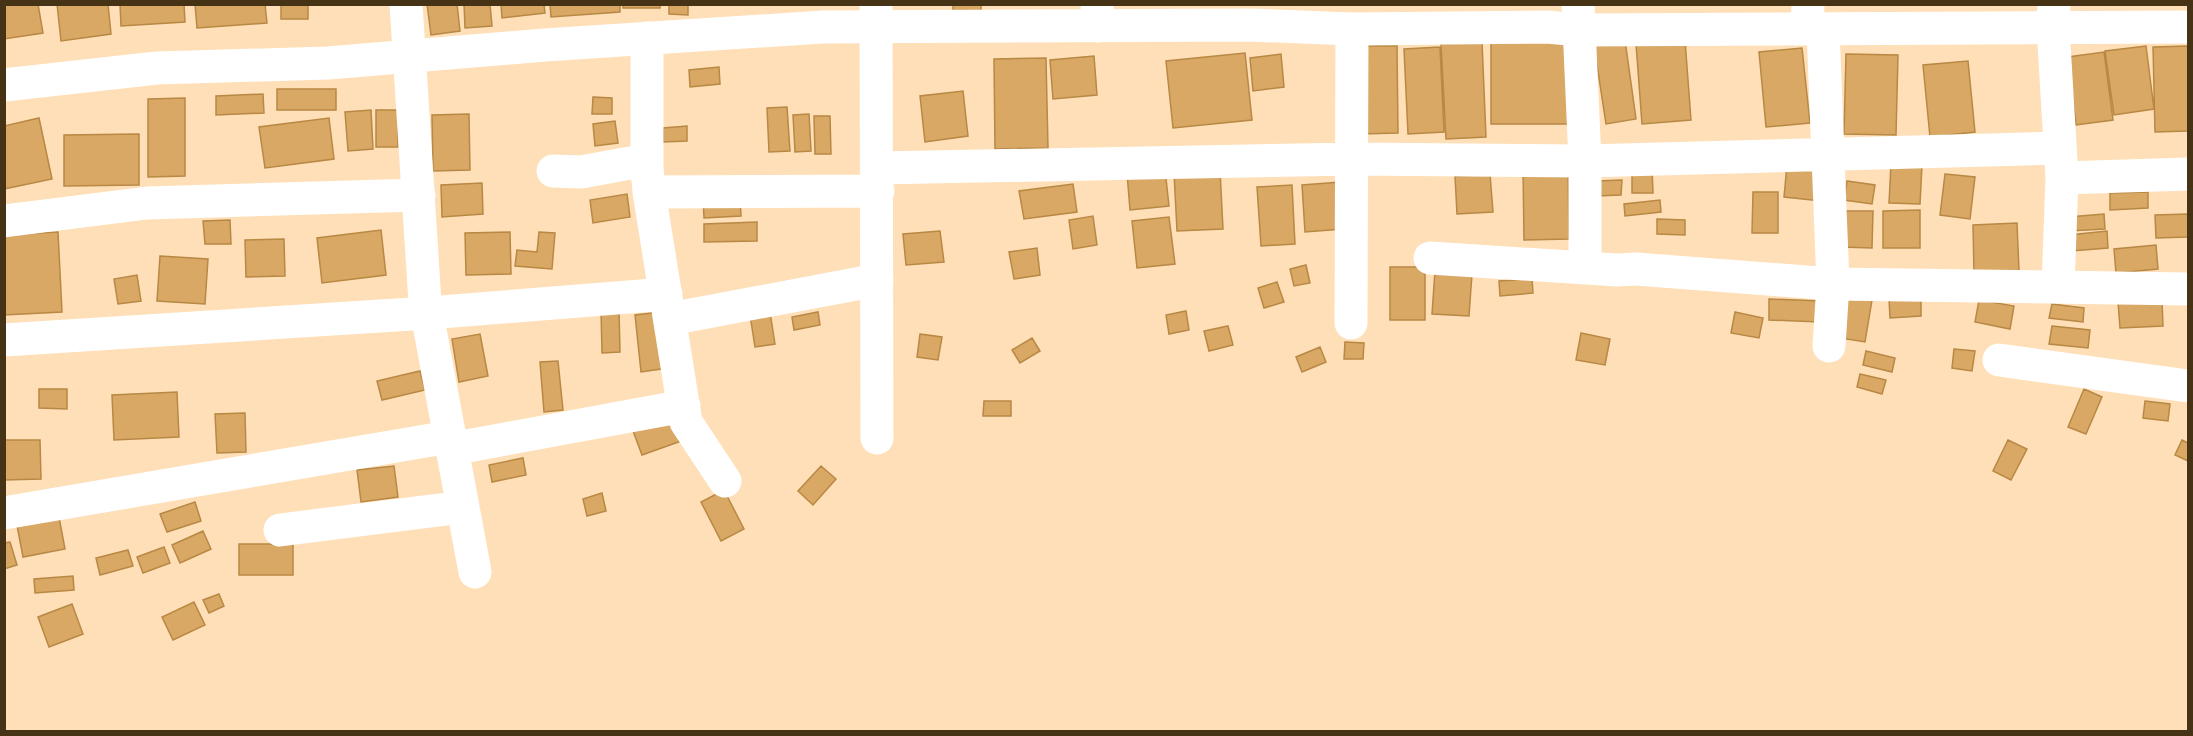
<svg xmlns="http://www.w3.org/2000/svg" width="2193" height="736" viewBox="0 0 2193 736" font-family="Montserrat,sans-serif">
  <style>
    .building { fill: #d9a864; stroke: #b88844; stroke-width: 1.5 }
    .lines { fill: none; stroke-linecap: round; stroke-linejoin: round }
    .minor { stroke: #fff; stroke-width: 33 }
    .tertiary { stroke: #fff; stroke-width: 33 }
  </style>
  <rect width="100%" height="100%" fill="#fedfb7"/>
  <path class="building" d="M4 4H38L43 33 4 39Z
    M57 4H108L111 34 61 41Z
    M120 4H184L185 22 121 26Z
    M195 4H265L267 23 197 28Z
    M281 4H308V19H281Z
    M427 4H457L460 31 431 35Z
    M464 4H490L492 26 465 28Z
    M501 4H544L545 13 502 18Z
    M550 4H620V12L551 17Z
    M623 4H660V8H623Z
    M669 4H688V15L669 14Z
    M953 4H981V13L953 14Z
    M1491 40H1574L1573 124H1491Z
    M1625 40 1636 119 1606 124 1594 45Z
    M1685 40 1691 120 1642 124 1636 44Z
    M1482 42 1486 137 1446 139 1441 44Z
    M1360 46H1397L1398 133 1360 134Z
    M2146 46 2154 109 2114 115 2105 51Z
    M2188 46V131L2155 132 2153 47Z
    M1440 47 1444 132 1408 134 1404 49Z
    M1802 48 1810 123 1766 127 1759 52Z
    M2104 52 2113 120 2076 125 2068 57Z
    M1245 53 1252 120 1173 128 1166 61Z
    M1281 54 1284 87 1253 91 1250 58Z
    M1846 54 1898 55 1896 135 1844 134Z
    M1094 56 1097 95 1053 99 1050 60Z
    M1046 58 1048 148 995 149 994 59Z
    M1968 61 1975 132 1930 137 1923 65Z
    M719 67 720 84 690 87 689 70Z
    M277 89H336V110H277Z
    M963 91 968 136 925 142 920 96Z
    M263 94 264 113 216 115V96Z
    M593 97 612 98V114H592Z
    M185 98V176L148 177V99Z
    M787 107 790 151 769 152 767 108Z
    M371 110 373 149 348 151 345 112Z
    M376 110H398V147H376Z
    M469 114 470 170 433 171 432 115Z
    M809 114 811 151 795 152 793 115Z
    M814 116H830L831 154H815Z
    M39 118 52 179 4 189V126Z
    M329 118 334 159 265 168 259 127Z
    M615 121 618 143 595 146 593 124Z
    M687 126V141L663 142V128Z
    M139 134V185L64 186V135Z
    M1891 164 1922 165 1920 204 1889 203Z
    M1787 165 1824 169 1821 201 1784 197Z
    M1568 168 1569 239 1524 240 1523 169Z
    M1632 168H1652L1653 193H1632Z
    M1165 169 1169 206 1130 210 1127 173Z
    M1220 170 1223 229 1177 231 1174 173Z
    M1490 174 1493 212 1457 214 1455 176Z
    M1945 174 1975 177 1970 219 1940 215Z
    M1622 180 1621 195 1596 196V181Z
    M1847 181 1875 185 1872 204 1844 200Z
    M1340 182 1343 229 1305 232 1302 185Z
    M482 183 483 214 442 217 441 185Z
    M1073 184 1077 212 1024 219 1019 191Z
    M1292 185 1295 244 1261 246 1257 187Z
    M1753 192H1778V233H1752Z
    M2148 192V208L2110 210V193Z
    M627 194 630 217 593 223 590 200Z
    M740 197 741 216 704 218 703 199Z
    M1660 200 1661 212 1625 216 1624 204Z
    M1920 210V248H1883V211Z
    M1842 211H1873L1872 248 1841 247Z
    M2104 214 2105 229 2069 231 2068 217Z
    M2188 214V237L2156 238 2155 215Z
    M1093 216 1097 245 1073 249 1069 220Z
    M1169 217 1175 264 1137 268 1132 221Z
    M1657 219 1685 220V235L1657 234Z
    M230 220 231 244H205L203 221Z
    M757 222V241L704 242V224Z
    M2017 223 2019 271 1974 273 1973 225Z
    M381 230 386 275 322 283 317 238Z
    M940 231 944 262 906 265 903 234Z
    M2107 231 2108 248 2071 251 2069 235Z
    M58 232 62 312 4 315V235Z
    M510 232 511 274 466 275 465 233Z
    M539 232 555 233 552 269 515 266 517 250 537 252Z
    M284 239 285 276 246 277 245 240Z
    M2156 245 2158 269 2116 273 2114 249Z
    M1037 248 1040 275 1014 279 1009 252Z
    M160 256 208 259 205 304 157 301Z
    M1306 265 1310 283 1294 286 1290 269Z
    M1390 267H1425V320H1390Z
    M1435 271 1472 274 1469 316 1432 314Z
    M137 275 141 301 118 304 114 279Z
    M1532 279 1533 293 1500 296 1499 281Z
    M1277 282 1284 302 1264 308 1258 288Z
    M1849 290 1873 294 1865 342 1840 338Z
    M1921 298V316L1890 318 1889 299Z
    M1769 299 1821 301 1820 322 1769 320Z
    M1979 300 2014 306 2010 329 1975 322Z
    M2162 300 2163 326 2120 328 2118 302Z
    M2052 304 2084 308 2083 322 2049 318Z
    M619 310 620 352 602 353 601 311Z
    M1186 311 1189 330 1169 334 1166 315Z
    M661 312 668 368 641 372 635 315Z
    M770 312 775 344 755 347 750 315Z
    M818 312 820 325 794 330 792 317Z
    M1735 312 1763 318 1759 338 1731 333Z
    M1228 326 1233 345 1209 351 1204 331Z
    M2052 326 2090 330 2088 348 2049 344Z
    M1581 333 1610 339 1605 365 1576 360Z
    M480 334 488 376 459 382 452 339Z
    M920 334 942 337 938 360 917 357Z
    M1032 338 1040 351 1020 363 1012 350Z
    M1345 342 1364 343 1363 359H1344Z
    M1320 347 1326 362 1302 372 1296 357Z
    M1954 349 1975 351 1972 371 1952 368Z
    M1866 351 1895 358 1892 372 1863 365Z
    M558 361 563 410 544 412 540 362Z
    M420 371 425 390 382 400 377 381Z
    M1860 374 1886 380 1882 394 1857 387Z
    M39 389H67V409L39 408Z
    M2084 389 2102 397 2086 434 2068 427Z
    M177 392 179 437 114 440 112 395Z
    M984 401H1011V416H983Z
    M2145 401 2170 404 2168 421 2143 418Z
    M245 413 246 452 217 453 215 414Z
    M675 416 684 440 642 455 633 431Z
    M4 440H40L41 479 4 480Z
    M2008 440 2027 449 2011 480 1993 471Z
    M2182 440 2188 443V461L2175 455Z
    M523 458 526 475 492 482 489 465Z
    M394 466 398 497 361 502 357 470Z
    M821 466 836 479 813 505 798 491Z
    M724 490 744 529 721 541 701 502Z
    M602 493 606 511 587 516 583 499Z
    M195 502 201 521 167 532 160 514Z
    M58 512 65 549 23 557 16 520Z
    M203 531 211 549 180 563 172 545Z
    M10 542 17 565 4 569V543Z
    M239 544H293V575H239Z
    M164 547 170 563 143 573 137 557Z
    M128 550 133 566 100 575 96 558Z
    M73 576 74 590 35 593 34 579Z
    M219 594 224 606 209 613 203 600Z
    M194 602 205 625 173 640 162 617Z
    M72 604 83 634 49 647 38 617Z"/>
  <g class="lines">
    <path class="minor" d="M406 4 425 303 475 572
      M876 4 877 438
      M1097 4 1098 26
      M1578 4 1585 161V266
      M2054 4 2053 27 2062 178 2058 287
      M1807 28 1808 4
      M1823 29 1833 284 1829 346
      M647 38V167L649 192 686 422 725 481
      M878 168 1352 159 1585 161 2060 148
      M553 171 581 172 630 163 647 167
      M2062 178 2188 174
      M649 192 878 191
      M4 221 147 203 419 195
      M1430 258 1617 270 1636 269 1833 284 2188 289
      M670 319 877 280
      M1351 323 1352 29
      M4 340 428 313 666 294
      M1999 360 2188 386
      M451 449 684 406
      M4 513 449 437
      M280 530 463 507"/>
    <path class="tertiary" d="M4 85 157 68 328 63 545 45 823 27 1250 25 1352 29 1547 27 1580 30 2188 27"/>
  </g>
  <rect width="2193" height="736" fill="none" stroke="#463215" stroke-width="12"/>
</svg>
